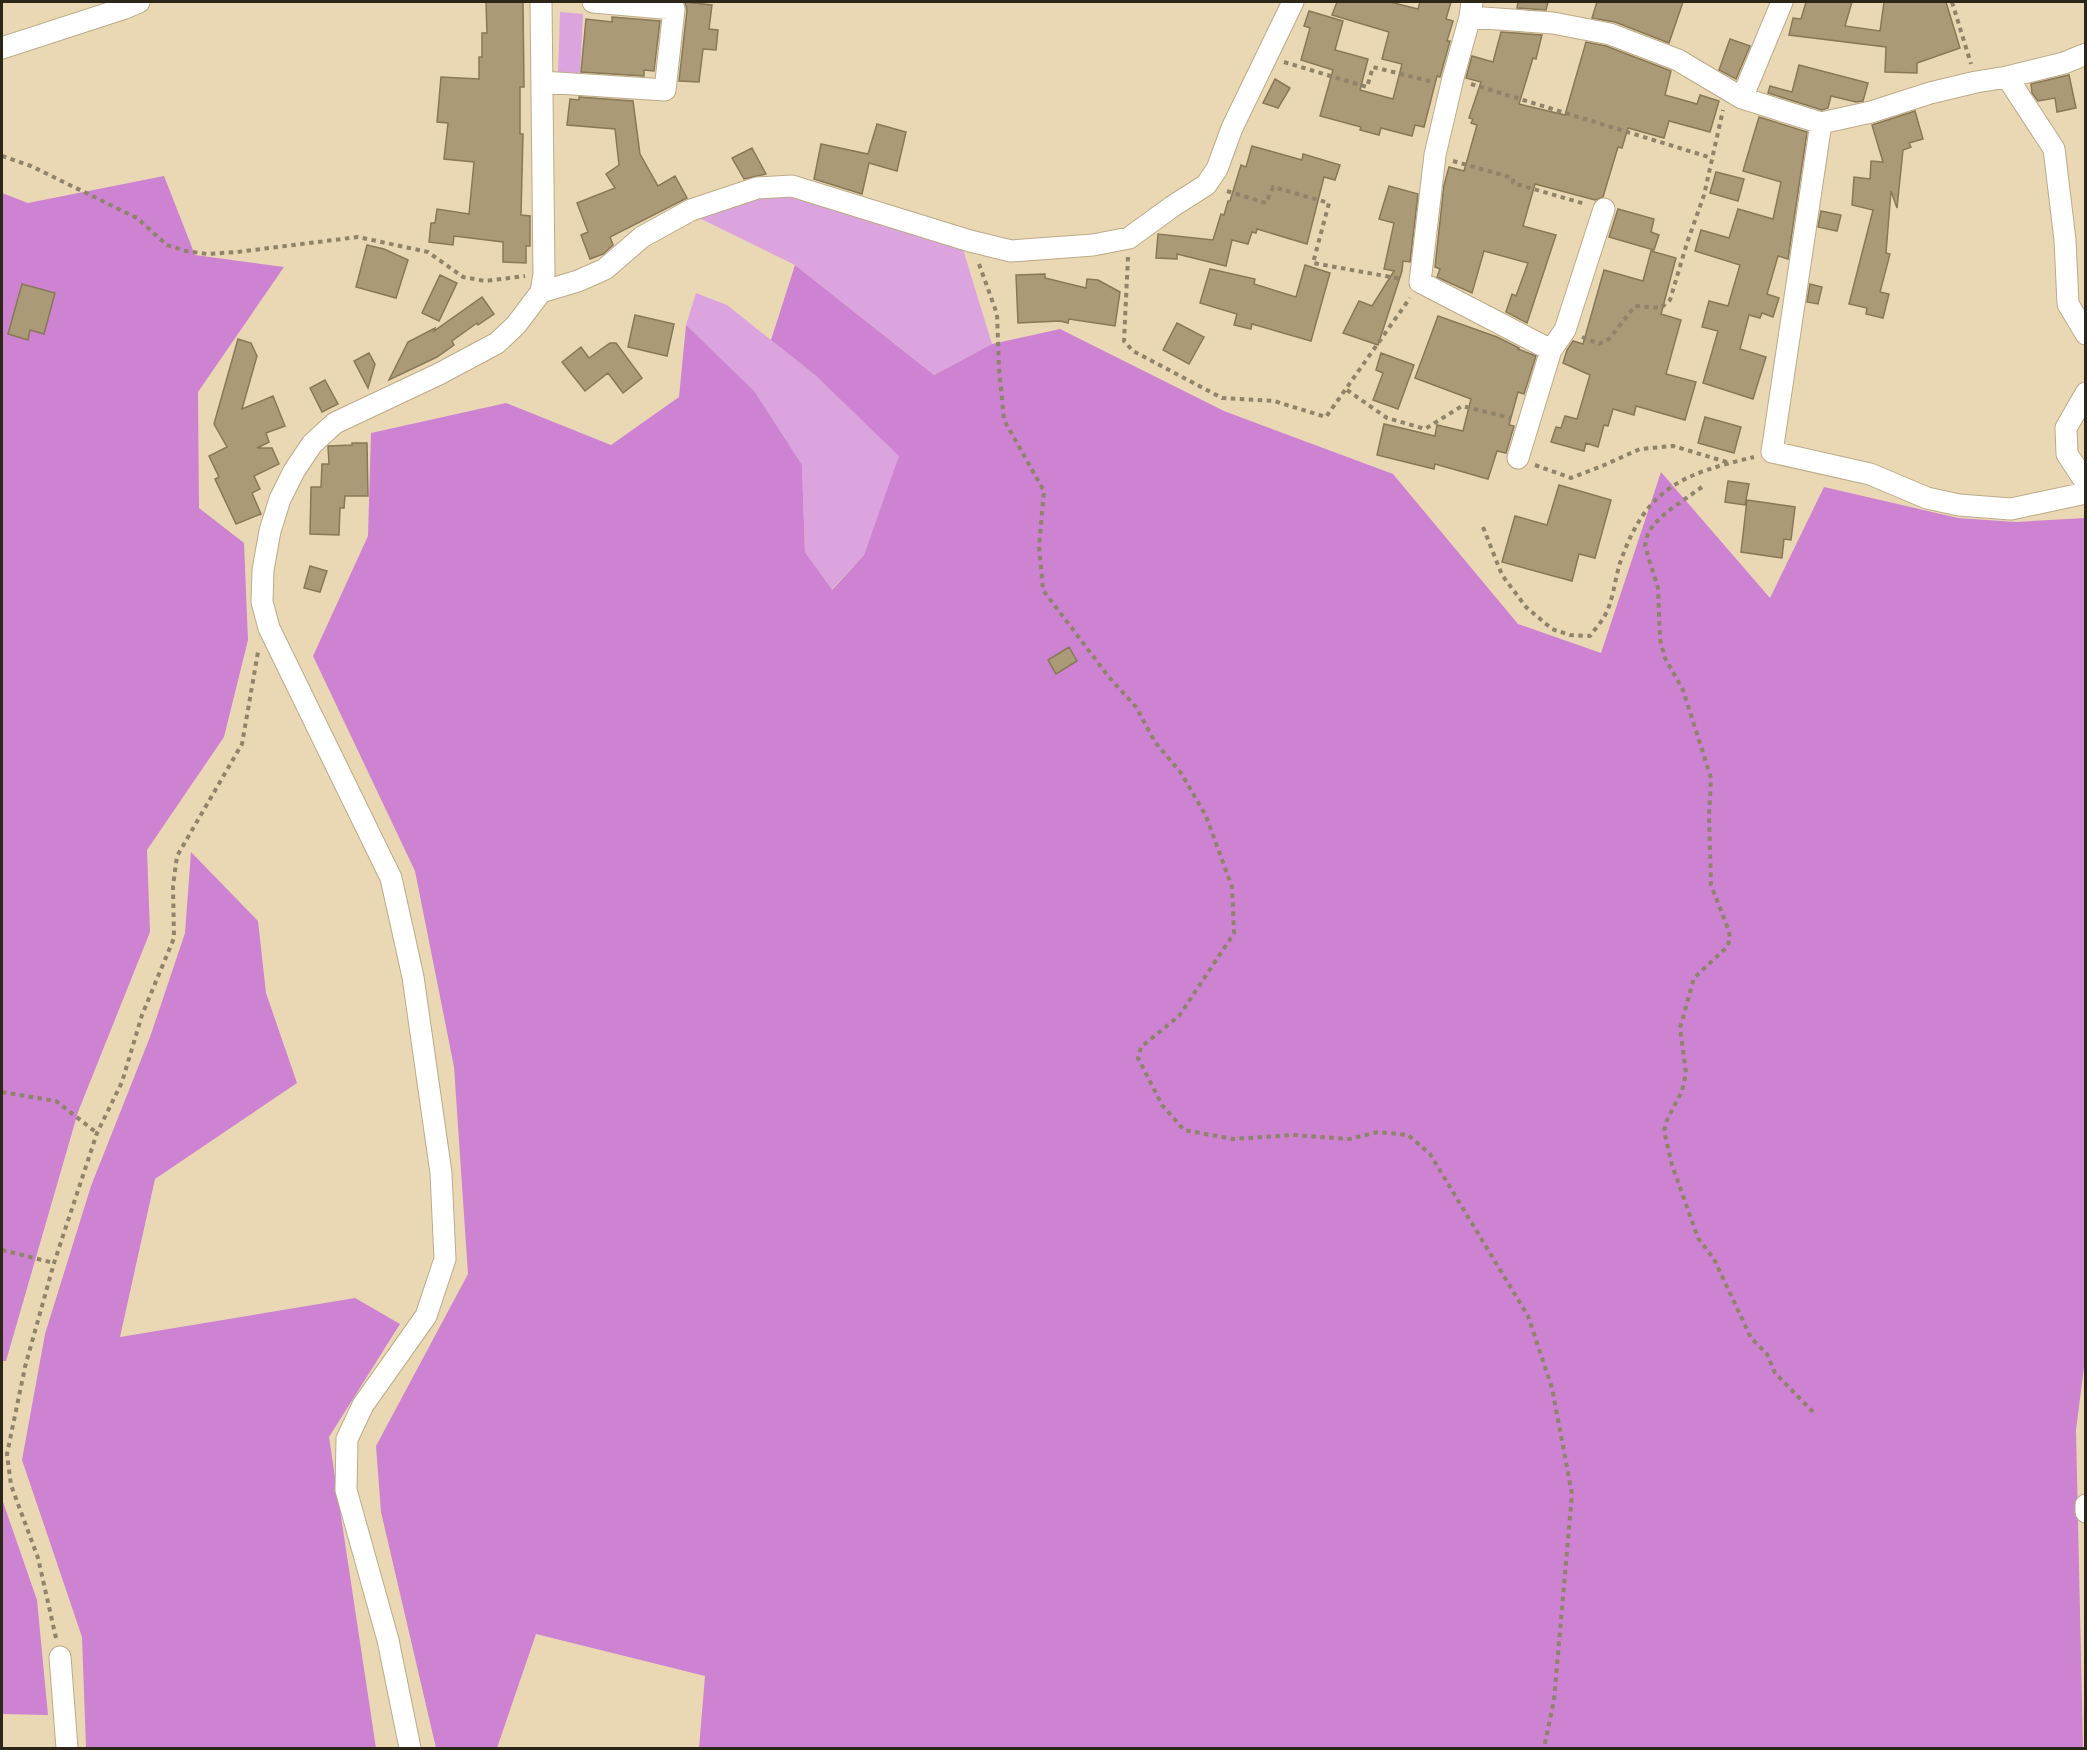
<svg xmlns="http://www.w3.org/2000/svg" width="2087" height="1750" viewBox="0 0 2087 1750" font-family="Ubuntu,sans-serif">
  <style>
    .green { fill: #dca4de }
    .forest { fill: #cd83d1 }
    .building { fill: #ab9a77; stroke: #887856; stroke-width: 1.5 }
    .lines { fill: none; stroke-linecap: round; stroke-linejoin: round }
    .street-casing { stroke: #bcab88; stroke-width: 23 }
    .path { stroke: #8f8369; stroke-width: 4; stroke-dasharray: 4.5 4.5; stroke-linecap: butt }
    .street { stroke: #fff; stroke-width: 21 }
  </style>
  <rect width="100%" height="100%" fill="#ead8b4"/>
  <path class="green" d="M560 12 583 14 580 75 558 74Z
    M797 195 962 246 992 344 934 375 795 265 693 215 758 196Z
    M696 293 727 305 815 375 900 456 864 555 831 590 805 552 802 465 686 325Z"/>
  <path class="forest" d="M164 176 195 255 284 267 198 392 199 508 244 543 248 640 224 737 147 850 150 932 78 1112 6 1361H2V193L28 203Z
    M795 265 934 375 992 344 1060 329 1224 411 1393 474 1518 624 1601 653 1661 472 1770 598 1824 487 1958 518 2016 522 2085 518 2086 1351 2076 1430 2083 1748H699L705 1676 536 1634 497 1748H436L381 1512 376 1446 468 1274 454 1067 415 871 313 656 368 536 371 433 506 403 611 445 679 397 686 325 754 391 802 465 805 552 832 590 864 555 899 456 815 375 771 340Z
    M191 852 258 921 266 993 297 1083 155 1179 120 1337 355 1298 400 1324 329 1437 376 1748H86L82 1637 22 1460 45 1334 91 1186 150 1037 185 933Z
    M2 1499 37 1600 48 1715 2 1714Z"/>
  <path class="building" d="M486 2H523L524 87H520V134H523L521 215 530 216V246H526V263L503 262V242L454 236 453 245 429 242 431 223H435L437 209 469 214 474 162 444 159 448 123 437 122 441 77 479 79V57H482V33H487Z
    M685 2 712 5 709 29 718 30 716 50 703 49 699 82 679 81 687 10Z
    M1337 2H1390L1418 9 1420 2H1451L1446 19 1453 21 1447 41H1450L1440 77 1437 76 1424 127 1415 125 1412 136 1381 128 1379 135 1360 130 1361 127 1320 116 1333 70 1301 60 1310 28 1304 26 1309 11 1343 21 1335 50 1368 59 1360 90 1393 99 1402 64 1382 59 1389 32 1332 15Z
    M1518 2H1548L1546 10 1517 8Z
    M1597 2H1683L1669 43 1615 22 1592 18Z
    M1806 2H1852L1845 26 1880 31 1884 2H1946L1960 48 1917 63V73L1885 72 1886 47 1789 35 1793 18 1801 19Z
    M612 17 660 21 654 71 644 70V76L581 72 586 19 612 22Z
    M1501 32 1542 35 1536 59 1533 58 1519 104 1565 115 1586 42 1606 46 1671 71 1665 95 1697 104 1700 95 1719 101 1710 132 1669 121 1664 138 1628 128 1622 148 1618 147 1603 197 1595 200 1535 184 1523 226 1556 235 1527 323 1506 312 1512 294 1516 296 1528 263 1484 251 1472 293 1437 277 1440 269 1435 267 1444 185 1449 167 1464 171 1477 125 1471 123 1473 119 1469 118 1481 82 1466 78 1472 56 1493 62Z
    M1730 39 1750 46 1736 79 1719 70Z
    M1799 65 1868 83 1863 101 1856 102 1831 96 1828 108 1822 110 1768 93 1770 86 1792 92Z
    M2069 75 2076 108 2057 112 2055 98 2038 101 2032 93 2031 84Z
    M1275 79 1290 88 1278 108 1263 103Z
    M579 97 633 101 640 154 658 186 675 176 687 198 610 237 613 245 603 254 590 259 581 235 588 232 577 203 615 188 606 174 619 165 615 129 567 125 570 99 579 100Z
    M1915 111 1923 139 1909 143 1911 147 1903 150 1897 208 1891 191 1886 253 1890 254 1880 292 1889 294 1883 318 1866 314 1867 308 1849 304 1873 210 1852 205 1854 177 1870 179 1871 161 1883 162 1872 125Z
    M1759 117 1807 132 1788 259 1778 256 1767 294 1779 298 1773 317 1762 313 1760 318 1749 315 1740 349 1766 357 1753 399 1703 383 1718 331 1702 327 1709 301 1728 306 1740 265 1695 251 1701 230 1729 238 1738 209 1773 219 1781 182 1743 171Z
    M877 124 906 132 897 171 869 163 862 194 814 179 821 144 868 154Z
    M1252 146 1302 160 1303 154 1340 165 1335 180 1324 177 1307 244 1257 229 1256 233 1252 232 1248 244 1232 240 1226 266 1177 254V259L1156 258 1158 234 1213 240 1221 214 1224 215 1228 201H1230L1241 165 1246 167Z
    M752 148 766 174 744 179 732 158Z
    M1716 172 1744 179 1738 201 1710 193Z
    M1389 186 1418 194 1410 262 1403 261 1402 271 1378 345 1343 333 1359 301 1372 306 1394 271 1384 269 1394 223 1379 219Z
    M1618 209 1654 219 1651 232 1659 235 1654 250 1609 237Z
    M1821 211 1841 215 1837 231 1818 227Z
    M367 245 384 249 408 260 396 298 356 287Z
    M1651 251 1676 258 1661 314 1681 320 1666 374 1696 382 1685 420 1636 406 1634 415 1613 409 1608 426 1604 425 1598 447 1586 443 1584 451 1551 442 1556 427 1561 428 1565 416 1577 419 1590 375 1563 363 1567 350 1573 341 1583 344 1604 270 1643 281Z
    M1305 265 1330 273 1311 341 1252 324 1251 329 1234 325 1237 314 1200 303 1210 269 1255 279 1254 284 1296 297Z
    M1045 274V278L1086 288 1087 279 1098 280 1120 292 1115 326 1069 319 1068 323 1060 321 1018 323 1016 275Z
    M440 275 457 283 439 321 422 313Z
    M22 284 55 293 44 334 30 330 28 340 8 334Z
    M1810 284 1822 287 1818 304 1807 302Z
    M482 297 494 314 478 325 477 323 452 341 454 345 437 357 389 380 408 342 435 328 434 331Z
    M635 315 674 324 667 356 628 347Z
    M1438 316 1497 337 1519 348 1518 349 1536 356 1524 394 1518 392 1509 425 1514 426 1506 453 1497 451 1488 479 1435 464 1434 469 1377 455 1384 424 1435 436 1437 425 1463 431 1471 399 1415 378Z
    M1177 323 1204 337 1189 364 1163 350Z
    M238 339 251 343 257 356 242 409 273 396 285 426 266 433 269 442 257 448H272L279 464 254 476 260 489 252 493 261 514 236 524 215 479 219 477 209 456 227 447 214 424Z
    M610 343H616L642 378 623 393 608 373 585 391 562 362 581 347 589 358Z
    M369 353 375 364 368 388 354 361Z
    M1381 353 1414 365 1398 409 1373 400 1383 373 1376 370Z
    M325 380 338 404 322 412 310 388Z
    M1705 417 1741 427 1734 453 1698 443Z
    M352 443H367L368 496H345L344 508H340L339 535 310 534 311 487H321L322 464H329L328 446 352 445Z
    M1728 481 1749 484 1745 505 1725 502Z
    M1559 485 1611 500 1595 558 1579 554 1572 581 1502 562 1515 516 1547 525Z
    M1747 500 1795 507 1791 540 1784 539 1782 558 1741 552Z
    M310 566 327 571 320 592 304 588Z
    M1069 647 1077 661 1056 674 1048 660Z"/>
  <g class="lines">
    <g class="street-casing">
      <path id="street" d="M1472 2 1470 17 1453 78 1435 155 1420 282 1551 350 1518 458
        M1470 17 1553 23 1610 34 1678 60 1742 98 1821 123 1871 112 1930 93 1976 82 2007 77 2064 63 2086 54
        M2 48 125 8 139 2
        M2007 77 2054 149 2065 240 2068 304 2086 334
        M542 82 665 90 674 9 593 2
        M1742 98 1782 2
        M1821 123 1772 452 1870 474 1927 498 1959 505 2011 509 2086 493
        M541 292 578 281 605 269 642 237 691 210 757 188 792 186 970 241 1011 251 1093 245 1129 238 1173 206 1206 185 1217 169 1232 128 1293 2
        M1551 350 1565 330 1604 209
        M2086 393 2066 428 2067 454 2086 483
        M2086 1505V1512
        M60 1657 67 1748
        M410 1748 388 1640 346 1490 347 1439 363 1405 426 1316 445 1259 441 1173 413 977 391 878 269 628 262 602 263 570 270 531 280 499 294 471 312 444 335 423 439 374 497 343 516 325 541 292 544 274 541 2"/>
    </g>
    <path class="path" d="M1952 2 1971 64
      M1284 62 1367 87 1373 67 1433 82
      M1471 84 1712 158
      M2 156 31 166 137 218 167 245 186 251 207 254 237 252 358 237 428 252 463 277 485 281 525 276
      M1453 161 1513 178V183L1585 204
      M1227 191 1266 203 1273 187 1329 203 1313 263 1402 279
      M1128 257 1124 341 1133 351 1222 398 1274 401 1326 417 1410 298
      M979 264 997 314 999 368 1004 420 1044 491 1039 546 1043 590 1108 676 1136 707 1155 742 1181 773 1206 816 1232 887 1234 933 1179 1016 1141 1047 1138 1058 1162 1105 1184 1130 1233 1139 1293 1135 1349 1139 1378 1132 1408 1135 1430 1154 1528 1316 1552 1388 1572 1494 1554 1700 1544 1748
      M1582 337 1599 344 1609 339 1635 306 1661 308 1670 300 1687 243 1704 195 1723 110
      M1347 390 1387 418 1425 429 1462 406 1511 418
      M1535 465 1571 478 1602 466 1640 449 1673 446 1730 463
      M1702 487 1668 511 1654 524 1648 533 1645 546 1658 588 1660 639 1665 658 1683 690 1711 778 1709 816 1711 885 1729 931 1730 939 1727 947 1694 978 1680 1028 1686 1073 1682 1091 1667 1120 1664 1131 1672 1165 1698 1238 1714 1259 1751 1338 1767 1354 1775 1373 1815 1414
      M1483 527 1502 575 1526 607 1552 629 1570 635 1590 636C1594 630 1600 624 1604 617 1613 603 1615 577 1621 560 1647 487 1683 474 1754 457
      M2 1092 56 1101 97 1133
      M2 1250 54 1263
      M56 1638 38 1558 11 1485 7 1454 25 1367 54 1263 97 1133 122 1082 142 1015 174 938 173 886 177 856 242 744 258 652"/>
    <use href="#street" class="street"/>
  </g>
  <rect width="2087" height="1750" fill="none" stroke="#2c2618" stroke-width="6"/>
</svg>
